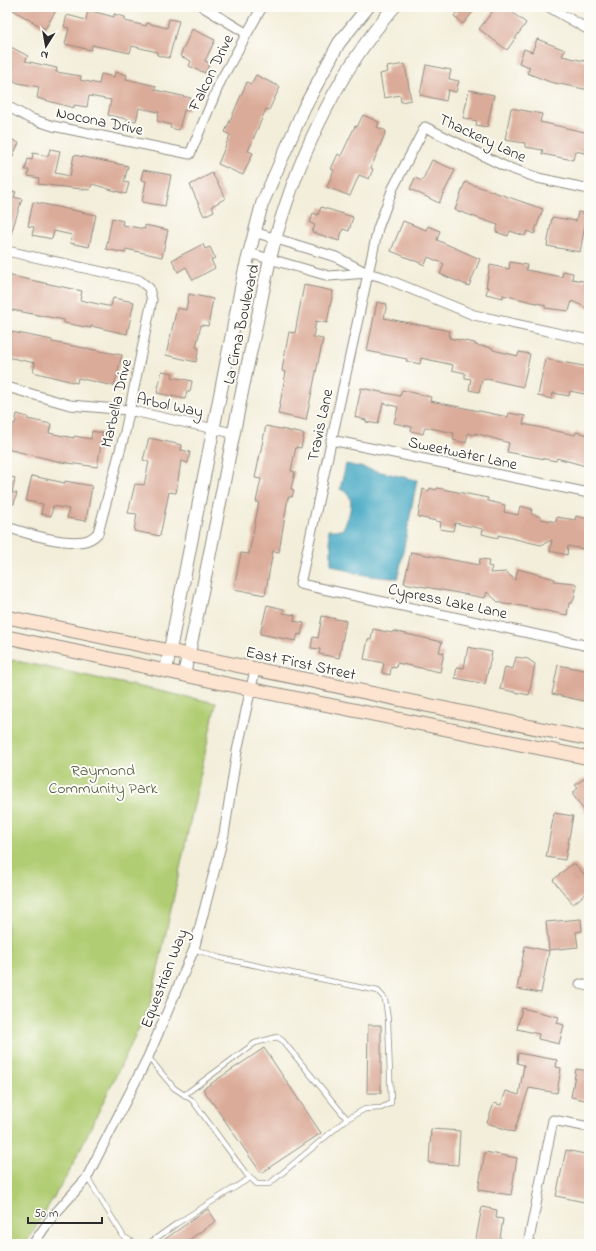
<svg xmlns="http://www.w3.org/2000/svg" width="596" height="1251" viewBox="0 0 596 1251" font-family="'Indie Flower',sans-serif">
  <style>
    .green { fill: #b1cd73; stroke: #6e7c4f }
    .water { fill: #43a7c3; stroke: #376977 }
    .building { fill: #dbab99 }
    .lines { fill: none; stroke-linecap: round; stroke-linejoin: round }
    .service-casing { stroke: #8f8c82; stroke-width: 6 }
    .minor-casing { stroke: #8f8c82; stroke-width: 11 }
    .tertiary-casing { stroke: #8f8c82; stroke-width: 14 }
    .secondary-casing { stroke: #8f8c82; stroke-width: 15 }
    .service { stroke: #fff; stroke-width: 4.5 }
    .minor { stroke: #fff; stroke-width: 9 }
    .tertiary { stroke: #fff; stroke-width: 12 }
    .secondary { stroke: #fde4d1; stroke-width: 13 }
    .labels { text-anchor: middle; stroke-width: 4; stroke-linejoin: round; paint-order: stroke }
    .street-label { font-size: 16px; fill: #2b2b2b; stroke: #fdfcf7 }
    .park-label { font-size: 16px; fill: #535c41; stroke: #fdfcf7 }
  </style>
  <rect width="100%" height="100%" fill="#fdfcf7"/>
  <filter id="ink" filterUnits="userSpaceOnUse"><feTurbulence type="fractalNoise" baseFrequency=".025" numOctaves="2"/><feDisplacementMap in="SourceGraphic" scale="8" xChannelSelector="R" yChannelSelector="G"/><feConvolveMatrix kernelMatrix="1 2 1 2 8 2 1 2 1" color-interpolation-filters="sRGB"/></filter>
  <filter id="wash" filterUnits="userSpaceOnUse"><feTurbulence type="fractalNoise" baseFrequency=".012" numOctaves="4" result="noise"/><feDisplacementMap in="SourceGraphic" scale="16" xChannelSelector="R" yChannelSelector="G"/><feGaussianBlur stdDeviation="0.9" result="paint"/><feColorMatrix in="noise" values="0 0 0 0 0 0 0 0 0 0 0 0 0 0 0 0 0 1.4 0 .05"/><feComposite in="paint" operator="in"/></filter>
  <g filter="url(#wash)">
    <rect width="100%" height="100%" fill="#f3eeda"/>
    <path class="green" d="M7 659 216 703 150 1006 68 1174 25 1244H7Z"/>
    <path class="water" d="M346 464 417 480 398 578C375 578 352 574 331 564V548L328 530H342C347 522 355 503 348 494 347 492 342 490 340 489Z"/>
    <g id="blocks">
      <path class="building" d="M8 7H58L45 29Z
        M450 7H477L463 24 454 16 457 12Z
        M496 7H505L526 23 507 50 479 29Z
        M88 10 114 17V14L125 17V21L146 26 147 23 167 28 169 19 179 21 169 58 157 55V52L132 46 130 53 92 45 91 50 65 44 69 28 64 27 67 15 86 20Z
        M192 29 215 40 205 61 210 63 205 73 189 66 191 61 180 56Z
        M537 39 565 50 562 56 589 62V90L550 82 527 73 530 67 519 63 524 49 532 52Z
        M7 45 28 56 25 61 57 68 56 72 81 76 80 80 99 84 101 74 114 77 115 72 127 75 126 79 156 86 155 90 191 98 188 111 184 110 179 130 170 128 171 125 157 121 159 112 139 108 136 121 108 115 111 100 89 96 87 107 74 105V108L37 98 39 87 18 83 7 77Z
        M405 64 411 100 401 102 400 95 384 98 380 74 388 72 387 67Z
        M426 65 451 70 449 79 459 81 456 92 448 90 446 101 420 95Z
        M256 75 280 87 269 110 266 109 248 151 253 153 243 175 218 164 230 135 225 132 247 82 251 84Z
        M469 90 494 95 487 127 476 125 477 121 463 118Z
        M511 108 542 114 540 122 589 133V154L575 151 573 160 542 154 543 150 525 147V143L505 140Z
        M363 115 379 122 377 127 386 131 371 168 373 169 369 179 359 175 350 196 327 187 334 170 331 169 338 154 341 156 355 126 357 127Z
        M7 137 19 143 7 168Z
        M50 149 60 151 55 173 70 176 74 155 128 166 124 182 129 183 126 194 92 184 90 190 38 184 39 178 28 176 29 170H25L28 159 32 160 33 153 48 156Z
        M432 160 455 170 439 203 410 189 415 178 422 181Z
        M143 170 171 175 165 206 142 202 146 181 141 180Z
        M212 173 226 198 212 206 214 211 204 216 190 185Z
        M465 182 543 209 534 234 527 231 525 236 510 231 508 236 496 232 498 225 455 210Z
        M7 190 16 192 14 197 22 199 9 240H7Z
        M33 202 96 215 89 247 70 243 72 235 54 231 52 239 32 235 34 227 28 226Z
        M321 207 353 217 349 231 343 229 339 241 312 232 315 225 310 223 313 213 318 215Z
        M578 212 587 214 580 252 547 246 552 217 576 221Z
        M112 218 123 221 122 225 145 229V225L168 230 162 257 126 249 125 253 106 249Z
        M403 221 426 230 428 226 440 231 437 240 480 259 469 286 440 274 444 264 428 257 425 265 391 251Z
        M203 244 205 249 210 247 215 258 211 260 215 268 193 280 186 267 178 272 172 260Z
        M510 262 527 265 526 270 562 277 563 271 573 273 572 279 583 281 589 277V309L572 301 569 311 545 308V305L503 295V298L486 294 488 287H486L490 265 509 269Z
        M7 275 82 291 80 300 107 306H111L113 298 134 302 127 334 91 326V328L64 323V320L7 309Z
        M304 285 333 291 327 323 316 321 313 337 323 339 306 420 278 414 286 372 282 371 283 364 289 332 295 333Z
        M189 294 213 299 208 326 201 325 196 347 199 348 196 362 166 355 177 308 186 310Z
        M377 302 387 304 384 318 450 331 449 338 475 343V345L493 348V350L518 356 519 352 530 354 523 387 487 379 482 380 479 392 469 390 471 379 465 378V373L452 370 453 365 421 358 420 364 406 361 407 359 367 351Z
        M7 331 52 340V342L122 355 114 386 78 378 77 383 33 372 35 363 7 357Z
        M545 359 589 367V395L570 391 569 396 553 393 552 399 538 396Z
        M162 371 173 373 172 377 192 381 190 392 187 391 185 399 157 393Z
        M361 388 400 396 402 390 431 397 430 401 489 413 508 417 509 413 525 416 523 424 575 435 576 432 589 435V467L557 458 556 461 507 452 509 443 475 433V435L468 433 466 443 453 440 454 433 425 427 423 434 411 431 412 427 394 423 398 407 383 403 378 424 366 422V420L355 417Z
        M17 414 28 417 27 419 51 424 49 433 74 438V436L91 439 92 431 103 433 97 467 61 462 7 449V423L15 424Z
        M266 426 304 434 301 448 296 447 291 471 295 472 291 489 294 490 292 497H288L279 552 273 551 265 595 234 589 241 553 249 554 259 502H256L261 479 255 478Z
        M149 438 182 445 181 450 190 452 188 463 181 461 176 493 169 492 160 536 134 531 137 514 128 513 135 484 144 485 149 462 143 460Z
        M7 476 15 478 12 493H17L14 504 7 502Z
        M32 476 65 483V481L92 486 86 521 67 518 69 509 53 506 51 516 41 514 43 504 26 501Z
        M430 488 436 490 437 488 488 498V501L505 505 504 512 518 515 520 506 532 509 531 514 541 517V519L556 522 557 517 575 520 576 516 589 519 588 550 568 546 567 555 550 551 552 540 541 545 498 535V538L482 534 483 529 455 523 453 531 440 529 441 522 418 517 423 489 429 491Z
        M411 552 479 565 480 559 489 560 488 566 492 567 490 573 506 572 515 580 518 569 555 579 554 581 574 583 577 585 574 599 572 603H569L567 615 511 604V605L504 604 498 602 487 592 485 598 404 583Z
        M267 605 284 609 283 613 295 615 294 621 304 623 301 635 298 634 296 641 260 634Z
        M322 616 346 621 339 658 319 654 320 649 311 648 313 637 318 638Z
        M373 629 392 633 393 631 442 642 439 652 444 653 440 672 397 663 396 668 391 667 390 675 382 673 384 663 364 659 368 639 371 640Z
        M468 647 492 652 485 684 455 678 457 667 464 668Z
        M516 657 528 659 535 664 529 695 500 689 505 667 513 669Z
        M558 665 589 671 588 702 552 694Z
        M589 775V817L573 795V792L578 788 575 785Z
        M554 813 573 816 565 860 546 857Z
        M572 864H575L589 880V891L573 904 553 880Z
        M581 919 582 931 576 932 578 947 549 950 546 922Z
        M525 946 549 951 541 993 517 989Z
        M522 1008 559 1017 557 1023 564 1025 559 1044 538 1039 539 1034 517 1029Z
        M368 1025H381V1093H367Z
        M264 1048 321 1133 261 1173 203 1089Z
        M518 1053 557 1060 556 1067 561 1068 557 1093 529 1088 514 1132 487 1123 494 1103 501 1105 506 1091 519 1095 524 1065 517 1063Z
        M576 1069 589 1071V1101L571 1097Z
        M431 1129 460 1131 458 1165 429 1163Z
        M566 1150 589 1155V1179L584 1202 556 1196Z
        M485 1152 517 1158 511 1195 478 1190Z
        M482 1207 497 1210 496 1218 503 1219 499 1244H475Z
        M208 1209 216 1221 183 1244H158Z"/>
    </g>
  </g>
  <g filter="url(#ink)">
    <use href="#blocks" fill-opacity="0" stroke="#8f8c82" stroke-width="1"/>
    <g class="lines">
      <g class="service-casing">
        <path id="service" d="M148 1057 174 1088 192 1100 247 1175 257 1184H269L347 1119 365 1109 381 1108 391 1103 388 1020 385 999 378 991 220 958 194 949
          M184 1095 255 1043 277 1037 282 1040 347 1119
          M87 1177 124 1237 136 1244
          M148 1244 176 1224 250 1178"/>
      </g>
      <g class="minor-casing">
        <path id="minor" d="M203 7 246 33
          M549 7 589 30
          M7 106 29 118 53 126 190 154 221 80 262 7
          M589 189 538 178 504 166 425 127 393 188 378 228 300 584 589 646
          M254 232 336 257 367 273 382 277 474 315 589 340
          M7 251 139 280 149 288 152 300 125 432 98 533C94 537 90 540 85 541 63 545 28 534 7 527
          M249 253 329 276 367 273
          M7 387 70 405 128 410 233 433
          M331 440 589 493
          M580 984 589 986
          M33 1244 52 1217 86 1179 148 1057 194 949 224 834 237 751 255 670
          M528 1244 553 1120 589 1127"/>
      </g>
      <g class="tertiary-casing">
        <path id="tertiary" d="M166 670 244 273 262 204 304 108 339 43 368 7
          M184 674C209 568 227 460 250 354 259 315 265 274 276 236 300 154 338 72 394 7"/>
      </g>
      <g class="secondary-casing">
        <path id="secondary" d="M7 617 589 739
          M7 637 250 689 589 758"/>
      </g>
      <use href="#service" class="service"/>
      <use href="#minor" class="minor"/>
      <use href="#tertiary" class="tertiary"/>
      <use href="#secondary" class="secondary"/>
    </g>
  </g>
  <g class="labels">
    <g class="street-label">
      <text transform="translate(210 72) rotate(-64)" y="6">Falcon Drive</text>
      <text transform="translate(100 120) rotate(12)" y="6">Nocona Drive</text>
      <text transform="translate(483 137) rotate(25)" y="6">Thackery Lane</text>
      <text transform="translate(240 324) rotate(-78)" y="6">La Cima Boulevard</text>
      <text transform="translate(115 403) rotate(-77)" y="6">Marbella Drive</text>
      <text transform="translate(170 404) rotate(12)" y="6">Arbol Way</text>
      <text transform="translate(319 425) rotate(-78)" y="6">Travis Lane</text>
      <text transform="translate(463 452) rotate(12)" y="6">Sweetwater Lane</text>
      <text transform="translate(448 600) rotate(12)" y="6">Cypress Lake Lane</text>
      <text transform="translate(301 662) rotate(12)" y="6">East First Street</text>
      <text transform="translate(163 978) rotate(-69)" y="6">Equestrian Way</text>
    </g>
    <g class="park-label">
      <text x="103" y="775">Raymond<tspan x="103" dy="18">Community Park</tspan></text>
    </g>
  </g>
  <rect width="596" height="1251" fill="none" stroke="#fdfcf7" stroke-width="24"/>
  <g transform="translate(46 46) rotate(191)" stroke="#fdfcf7" stroke-width="3" paint-order="stroke">
  <path d="M0-3L7 15L0 10L-7 15Z" fill="#2b2b2b"/>
  <text y="-6" font-size="11" font-weight="bold" text-anchor="middle" fill="#2b2b2b">N</text>
  </g>
  <path d="M28 1217v6h74v-6" fill="none" stroke="#2b2b2b" stroke-width="2"/>
  <text x="34" y="1217" font-size="12" fill="#2b2b2b" stroke="#fdfcf7" stroke-width="3" paint-order="stroke">50 m</text>
</svg>
